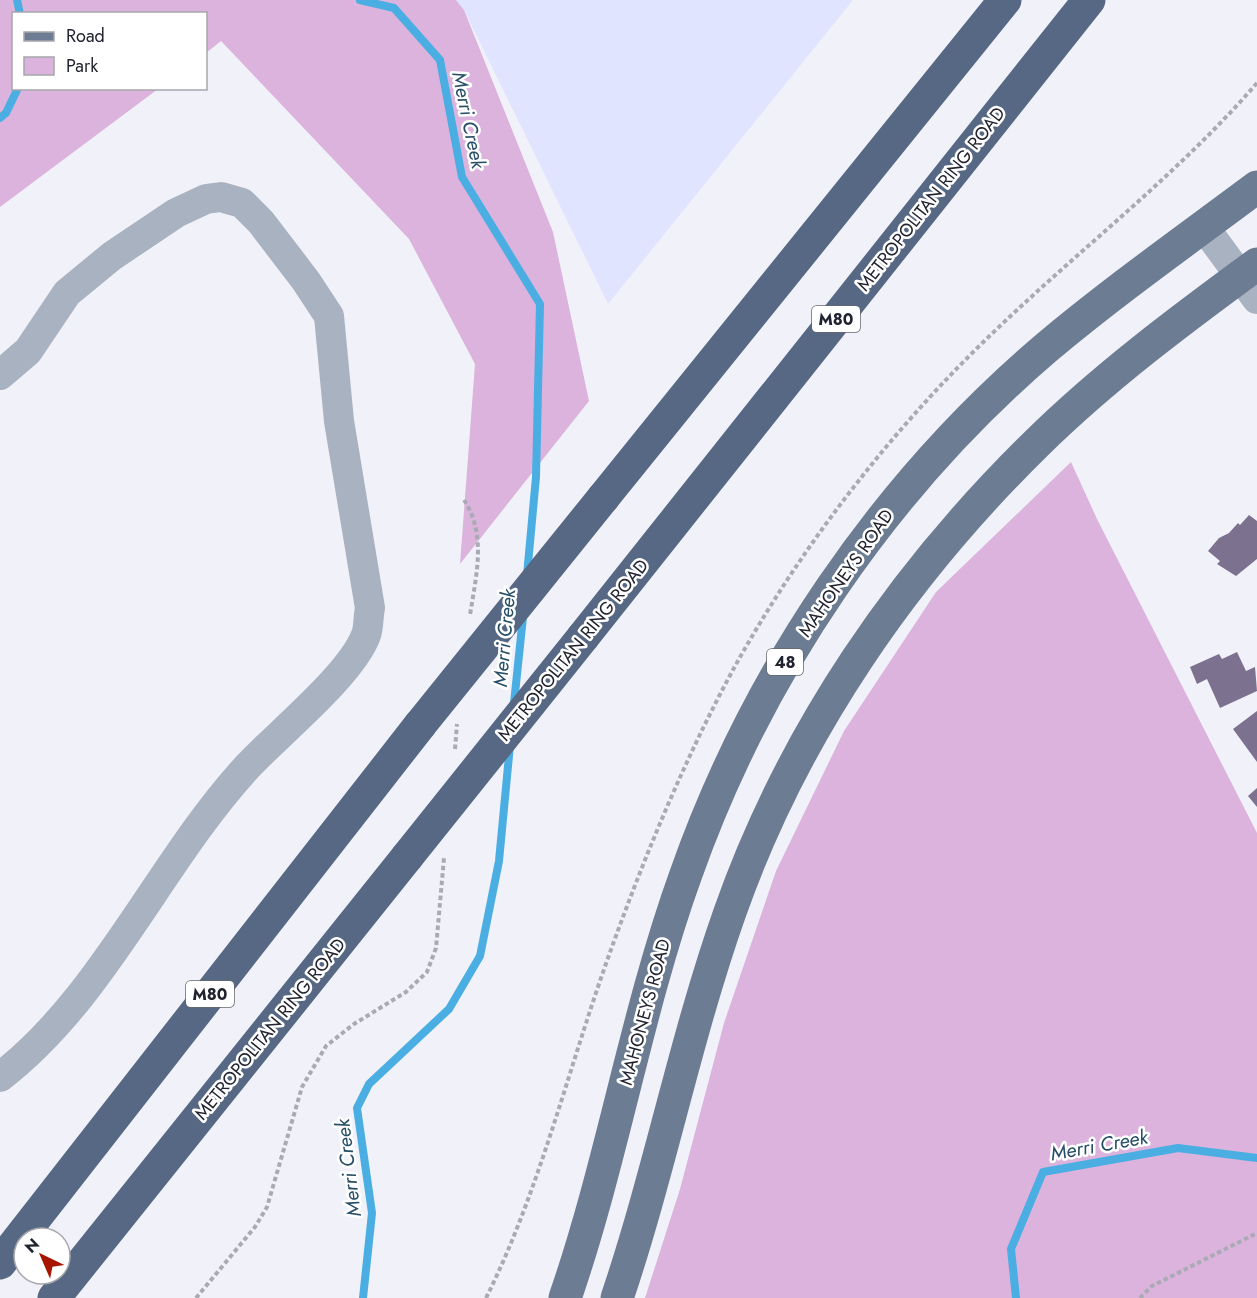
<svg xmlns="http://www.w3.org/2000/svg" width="1257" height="1298" viewBox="0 0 1257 1298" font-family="Jost,sans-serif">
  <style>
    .built { fill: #e1e4fe }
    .green { fill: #dbb3dd }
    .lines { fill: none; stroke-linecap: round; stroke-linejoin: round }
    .stream { stroke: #4aaee3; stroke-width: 8 }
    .building { fill: #7d7190 }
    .path { stroke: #a9aab3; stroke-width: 4; stroke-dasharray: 4.5 3; stroke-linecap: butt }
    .minor { stroke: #a9b2c0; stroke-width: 30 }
    .major { stroke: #6c7c93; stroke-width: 33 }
    .highway { stroke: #566883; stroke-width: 33 }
    .highway-bridge { stroke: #566883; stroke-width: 33 }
    .labels { text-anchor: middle; stroke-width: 5; stroke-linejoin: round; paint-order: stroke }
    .shield { fill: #fff; stroke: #64656e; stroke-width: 1.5 }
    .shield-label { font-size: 16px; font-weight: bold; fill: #222330 }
    .street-label { font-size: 18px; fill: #222330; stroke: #fff }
    .water-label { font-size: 20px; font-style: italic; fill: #264e66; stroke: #fff }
  </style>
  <rect width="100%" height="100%" fill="#f1f2f9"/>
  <path class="built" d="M456 0H853L608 304 464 10Z"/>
  <path class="green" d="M0 0H456L464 10 553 232 589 401 460 564 475 364 409 239 221 41 206 53V14H14V88L158 89 0 207Z
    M1071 462 1097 519 1257 833V1298H645L680 1189 724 1023 776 871 844 731 936 592Z"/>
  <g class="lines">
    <path class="stream" d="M17 0 20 14
      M360 0 394 8 440 60 462 177 540 304 536 477 527 575
      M0 118 6 113 18 88
      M514 703 523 617
      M363 1298 372 1213 357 1108 369 1084 449 1009 480 956 499 861 510 745
      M1016 1298 1011 1249 1043 1172 1178 1148 1257 1158"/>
  </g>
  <path class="building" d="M1249 515 1257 521V559L1236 576 1217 564 1220 561 1208 551 1219 538 1229 533 1238 523 1240 525Z
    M1237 652 1246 671 1255 667 1257 691 1220 708 1207 679 1197 684 1190 667 1219 654 1222 659Z
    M1257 711V762L1233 729Z
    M1257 788V807L1248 796Z"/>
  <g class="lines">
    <path class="path" d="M464 500C487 535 476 576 470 615
      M455 749 457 724
      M196 1298 255 1227 267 1207 302 1087 326 1046 354 1024 406 992 427 972 436 948 444 858
      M486 1298C539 1192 568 1070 608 958 643 860 684 760 734 668 803 543 896 424 1000 326 1085 245 1180 172 1257 83
      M1140 1298 1152 1286 1257 1233"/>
    <path class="minor" d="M1204 227 1257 299
      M0 375 28 351 67 293 112 256 176 213 206 199 221 197 242 203 261 222 306 281 329 316 339 421 370 608C368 617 369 627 366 635 351 675 279 733 248 766 160 861 104 997 0 1077"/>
    <path class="major" d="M565 1298C613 1159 636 1012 686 874 757 673 884 486 1046 348 1114 291 1186 240 1257 187
      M617 1298C660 1171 685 1039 730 912 793 733 903 574 1037 443 1104 377 1182 319 1257 264"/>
    <path class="highway" d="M603 498 1005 0
      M583 637 1089 0
      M0 1263 420 725
      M54 1298 407 857"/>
    <path class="highway-bridge" d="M420 725 603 498
      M407 857 583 637"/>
  </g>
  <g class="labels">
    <g class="shield">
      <rect x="812" y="306" width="48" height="26" rx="4.5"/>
      <rect x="767" y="649" width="36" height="26" rx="4.5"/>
      <rect x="186" y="981" width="48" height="26" rx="4.5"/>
    </g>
    <g class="shield-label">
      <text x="836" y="325">M80</text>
      <text x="785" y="668">48</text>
      <text x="210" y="1000">M80</text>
    </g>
    <g class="street-label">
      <text transform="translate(931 199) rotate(-52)" y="6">METROPOLITAN RING ROAD</text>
      <text transform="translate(846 573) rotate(-55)" y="6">MAHONEYS ROAD</text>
      <text transform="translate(573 650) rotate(-51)" y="6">METROPOLITAN RING ROAD</text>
      <text transform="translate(645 1012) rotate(-75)" y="6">MAHONEYS ROAD</text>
      <text transform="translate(270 1029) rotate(-51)" y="6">METROPOLITAN RING ROAD</text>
    </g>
    <g class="water-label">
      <text transform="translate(469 120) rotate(78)" y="7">Merri Creek</text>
      <text transform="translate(504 638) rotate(-85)" y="7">Merri Creek</text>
      <text transform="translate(1099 1145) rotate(-10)" y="7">Merri Creek</text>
      <text transform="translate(348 1168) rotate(-97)" y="7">Merri Creek</text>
    </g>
  </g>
  <rect x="12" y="12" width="195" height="78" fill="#ffffff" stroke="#a7a7ac" stroke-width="1.5"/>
  <rect x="24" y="32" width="30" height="9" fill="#6c7c93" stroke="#a7a7ac" stroke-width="1.5"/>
  <text x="66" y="42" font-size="18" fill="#222330">Road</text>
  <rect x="24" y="57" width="30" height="18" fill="#dbb3dd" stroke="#a7a7ac" stroke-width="1.5"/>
  <text x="66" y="72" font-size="18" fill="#222330">Park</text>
  <g transform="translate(42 1256) rotate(316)"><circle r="28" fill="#ffffff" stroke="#a7a7ac" stroke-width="1.5"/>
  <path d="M0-4.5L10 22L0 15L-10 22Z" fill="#a71500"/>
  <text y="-9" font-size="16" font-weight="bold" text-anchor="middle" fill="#222330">N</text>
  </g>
</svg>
